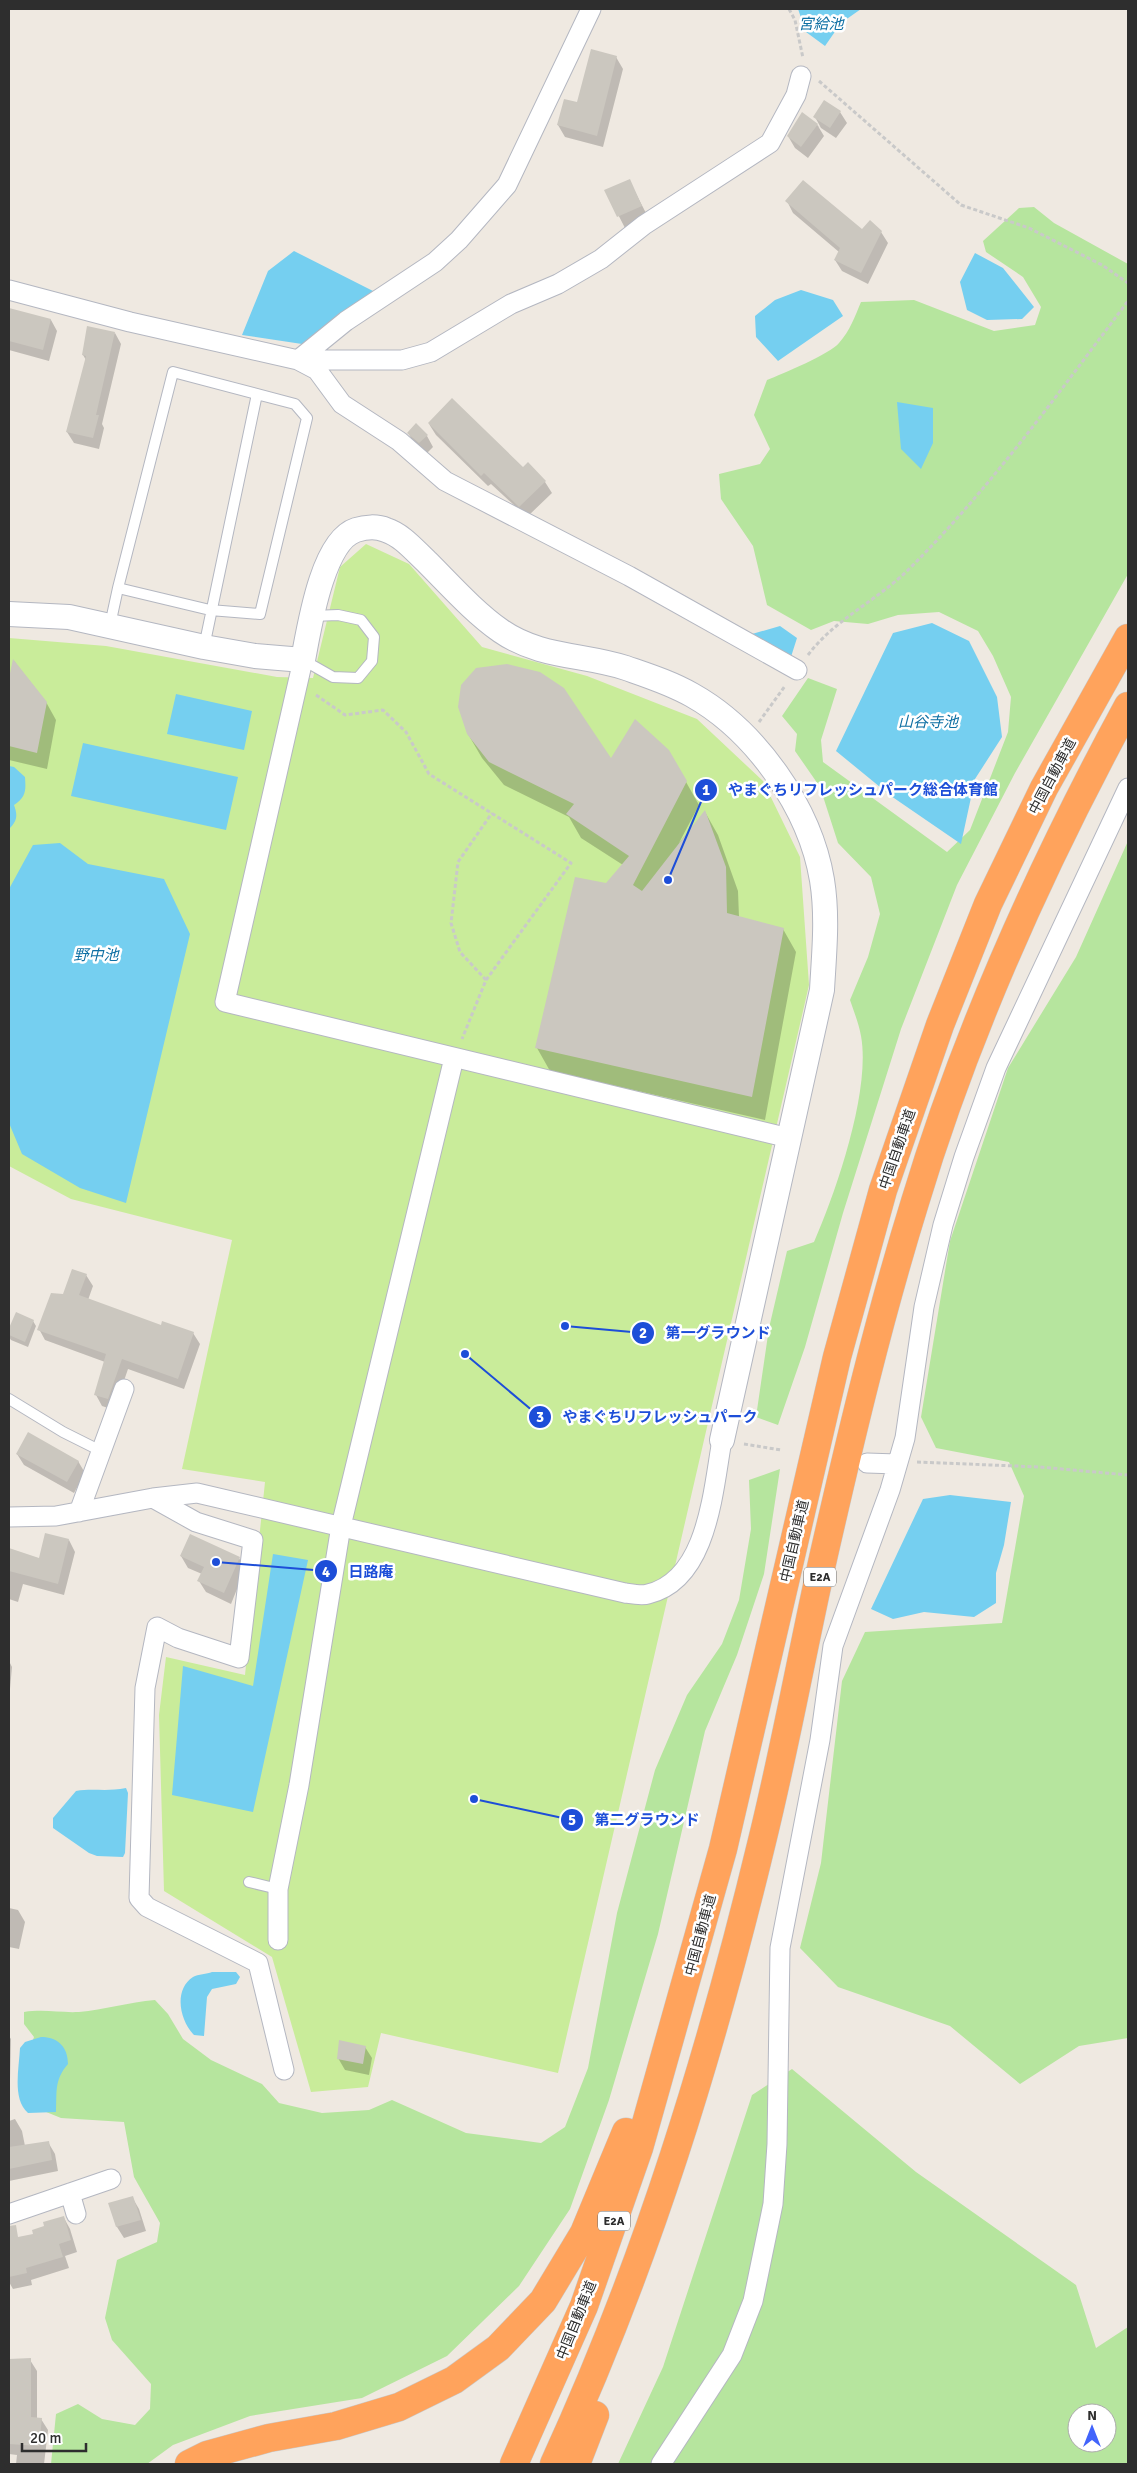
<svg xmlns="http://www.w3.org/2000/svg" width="1137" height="2473" viewBox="0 0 1137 2473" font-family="Signika,'Noto Sans JP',sans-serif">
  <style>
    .green { fill: #b6e59e; fill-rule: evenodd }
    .pitch { fill: #c9ec9a }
    .water { fill: #75cff0 }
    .shadow { fill: #0003 }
    .building { fill: #cbc7bf }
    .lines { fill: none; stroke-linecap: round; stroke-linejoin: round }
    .service-casing { stroke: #b4b7c1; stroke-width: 12 }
    .minor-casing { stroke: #b4b7c1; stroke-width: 21 }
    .tertiary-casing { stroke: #b4b7c1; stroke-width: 26 }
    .motorway-casing { stroke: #c9c9c9; stroke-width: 29 }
    .path { stroke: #c9c9c9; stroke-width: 3; stroke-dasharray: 4 2.5; stroke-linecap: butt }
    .service { stroke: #fff; stroke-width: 10 }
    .minor { stroke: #fff; stroke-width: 19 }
    .tertiary { stroke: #fff; stroke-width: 24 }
    .motorway { stroke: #ffa35c; stroke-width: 28 }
    .labels { text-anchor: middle; stroke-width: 5; stroke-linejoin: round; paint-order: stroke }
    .shield { fill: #fff; stroke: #6d6d6d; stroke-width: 1 }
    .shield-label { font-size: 12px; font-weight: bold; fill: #2e2e2e }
    .street-label { font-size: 14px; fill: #2e2e2e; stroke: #fff }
    .water-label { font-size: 15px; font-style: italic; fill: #0d6fa3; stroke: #fff }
    .leader { fill: none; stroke: #1d4ed8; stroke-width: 2 }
    .callout-dot { fill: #1d4ed8; stroke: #fff; stroke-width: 2 }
    .mark-label { font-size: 15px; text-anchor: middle; font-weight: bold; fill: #fff }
    .callout-label { font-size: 15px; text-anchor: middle; font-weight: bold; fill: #1d4ed8; stroke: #fff; stroke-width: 5; stroke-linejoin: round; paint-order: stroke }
  </style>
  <rect width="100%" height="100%" fill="#efe9e1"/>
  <path class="green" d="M1034 207 1054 223 1128 264V574L1015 773 957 885 901 1029 843 1213 805 1347 778 1425 756 1417 769 1328 787 1251 814 1242C836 1192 871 1090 861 1036 859 1024 854 1012 850 1000L868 957 880 914 871 877 838 843 820 787 795 751 797 734 782 716 808 678 837 689 821 740 823 762 947 852 970 830 1008 732 1011 697 993 656 978 631 939 612 898 615 868 624 834 621 811 630 767 605 753 546 721 499 719 474 760 464 770 449 754 415 767 380C782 374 830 354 839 343 850 331 855 316 861 302L914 300 994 331 1035 325 1041 307 1023 277 986 252 983 241 1019 208Z
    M1128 841V2038L1079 2046 1020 2084 950 2026 838 1987 800 1948 821 1863 842 1681 865 1632 1002 1623 1024 1496 1009 1462 936 1448 921 1417 950 1241 1008 1068 1076 957Z
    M780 1469 764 1574 737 1655 705 1731 658 1934 609 2100 570 2209 519 2286 447 2356 362 2398 250 2416 173 2445 147 2464H51L56 2414 78 2404 102 2419 135 2425 150 2409 151 2384 112 2340 105 2318 117 2260 157 2242 160 2223 134 2177 124 2122 61 2118 24 2103 25 2063 34 2037 24 2024V2012C45 2009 60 2013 79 2012 104 2010 129 2002 155 2000L168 2014 183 2039 211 2060 262 2084 279 2103 322 2113 369 2110 392 2100 466 2133 541 2143 565 2127 588 2068 617 1913 655 1770 687 1695 722 1644 739 1600 751 1529 749 1480Z
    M792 2069 916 2172 1076 2285 1096 2348 1128 2327V2464H618L663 2367 752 2095ZM1077 2413H1107V2443H1077Z"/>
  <path class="pitch" d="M366 544 409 564 482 647 587 676 697 719 763 781 800 857 809 985 558 2073 381 2033 368 2087 311 2092 272 1957 164 1891 159 1715 166 1657 245 1675 265 1482 182 1469 232 1240 71 1199 9 1166V638L106 646 277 677 313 678 340 567Z"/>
  <path class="water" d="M798 9H861L841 23 825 46 806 32Z
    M294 251 373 291 302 344 242 335 268 271Z
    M975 253 1003 268 1034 307 1022 319 987 320 967 310 960 282Z
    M801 290 833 300 843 316 778 361 756 337 755 316 775 300Z
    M897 402 933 408V443L921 469 901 449Z
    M932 623 969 641 997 697 1002 737 975 779 961 844 891 796 836 751 893 633Z
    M780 626 797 638 790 660 752 634Z
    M176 694 252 711 244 750 167 734Z
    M83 743 238 777 226 830 71 796Z
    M9 766 14 767 25 777C26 791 26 797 14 805 18 816 17 821 9 829Z
    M60 843 88 864 164 879 190 934 126 1203 80 1188 22 1154 9 1123V889L33 845Z
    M950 1495 1011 1502 1004 1545 996 1573V1603L974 1617 924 1612 893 1619 871 1609 923 1499Z
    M273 1554 308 1560 253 1812 172 1795 183 1666 253 1686Z
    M126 1788 128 1793 125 1853 123 1857 97 1856 89 1853 53 1828V1818L76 1791C93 1788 106 1792 126 1788Z
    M212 1972H236L240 1977 236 1984 212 1989 207 1997 204 2036 194 2035C180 2021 173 1990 193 1977 198 1974 207 1974 212 1972Z
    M41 2037C58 2037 68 2047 68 2064 54 2080 57 2092 56 2112L28 2113C12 2099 19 2069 20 2048L25 2042Z"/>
  <path class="shadow" d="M616 57 623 69 603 147 565 137 558 125Z
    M840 112 847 123 836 138 818 126 824 136 808 158 795 148 788 136 803 114 821 128 815 117Z
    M629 180 648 217 625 228 606 191Z
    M787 201 862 231 881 232 888 243 868 284 842 271 835 260 839 252 793 213Z
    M9 309 51 320 57 331 49 361 9 350Z
    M115 333 121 344 102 424 104 428 99 449 74 443 67 432 86 360 83 355Z
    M429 424 523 469 528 464 545 482 552 493 527 517 491 484 488 486 436 435Z
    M408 433 427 436 433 447 426 454 415 444Z
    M14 661 46 702 56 720 47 769 9 760V684Z
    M468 734 611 760 668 750 699 805 679 843 705 812 718 835 738 891 739 917 783 929 796 952 765 1120 550 1071 537 1048 607 885 623 865 581 838 569 817 504 785 482 758Z
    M86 1275 93 1286 88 1300 161 1327 193 1333 200 1344 184 1389 128 1369 114 1410 102 1406 96 1395 105 1362 45 1340 39 1329 63 1295Z
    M16 1314 33 1321 36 1326 28 1347 11 1340 9 1337Z
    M17 1454 78 1461 85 1473 74 1493 24 1465Z
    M69 1540 75 1552 64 1595 23 1584 18 1602 9 1599V1550L40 1559Z
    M181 1556 239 1558 245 1569 231 1604 206 1592 199 1581 202 1574 188 1568Z
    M9 1661 12 1667 9 1700Z
    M9 1908 18 1910 25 1922 19 1949 9 1947Z
    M9 2036 11 2039 9 2121 15 2119 22 2131 25 2146 48 2142 55 2154 58 2171 9 2181Z
    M365 2047 372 2058 369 2075 345 2070 338 2058Z
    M132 2197 139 2209 146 2231 124 2238 117 2227 110 2204Z
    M64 2218 70 2229 77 2252 65 2256 69 2268 31 2280 32 2285 13 2289 9 2282V2241L35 2235Z
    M9 2360H30L37 2371V2418L41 2419 48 2430 44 2464H16L17 2455 9 2454Z"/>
  <path class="building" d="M591 49 617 56 597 136 557 125 564 99 577 102Z
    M824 100 841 111 830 128 813 117Z
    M802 112 818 124 801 147 787 136Z
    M630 179 642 206 617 217 604 190Z
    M803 180 862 229 870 220 882 231 861 273 834 260 840 248 785 201Z
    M9 308 51 319 43 350 9 341Z
    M87 326 115 332 96 415H99L93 438 66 432 86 356 82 355Z
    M452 398 523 467 528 462 546 481 519 507 484 473 481 476 428 423Z
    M416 423 428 435 419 443 407 433Z
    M13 659 47 702 37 753 9 746V678Z
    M507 664 540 672 564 688 611 758 635 719 669 750 687 781 633 885 642 891 705 810 726 867 727 913 784 928 752 1097 535 1048 575 877 606 883 629 856 566 814 574 804 489 762 467 734 458 707 461 685 476 668Z
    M72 1269 87 1274 79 1295 161 1325 162 1321 194 1332 178 1379 122 1359 108 1399 94 1395 106 1354 37 1330 51 1293 63 1294Z
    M16 1312 34 1320 25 1342 9 1335V1328Z
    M28 1432 79 1461 67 1482 16 1454Z
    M45 1533 69 1539 58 1584 9 1571V1548L39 1558Z
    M190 1534 240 1557 224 1593 197 1581 204 1567 180 1556Z
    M339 2040 366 2046 363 2064 337 2059Z
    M49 2141 52 2160 9 2169V2147Z
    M133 2196 141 2220 116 2227 108 2203Z
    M64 2216 71 2240 59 2244 63 2257 26 2268 27 2273 9 2277V2226L16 2225 18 2237 33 2234 32 2230 44 2226 43 2222Z
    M31 2358V2417L42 2418 39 2446 9 2444V2359Z"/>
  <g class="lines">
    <g class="service-casing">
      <path id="service" d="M110 625 118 588 210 610 260 614 307 418 295 404 173 372 118 588
        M204 647 257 394
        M303 660 333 677 358 678 372 661 374 637 361 620 338 615 312 616
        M9 1399 63 1432 101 1451
        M249 1882 278 1889"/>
    </g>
    <g class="minor-casing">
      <path id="minor" d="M591 9 507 185 459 240 435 262 346 321 298 360 317 370 342 404 399 441 445 481 629 576 797 670
        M9 290 130 322 298 360H402L431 352 511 304 558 284 601 259 644 225 770 143 796 95 801 76
        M303 660 225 1002 789 1138
        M867 1463 897 1464
        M153 1498 196 1522 253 1540 239 1658 178 1638 157 1627 145 1688 139 1898 147 1907 258 1963 284 2070
        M79 1512 124 1389
        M9 1517 56 1516 153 1498 197 1493 625 1593C632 1594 642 1596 648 1594 708 1580 713 1490 722 1440
        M278 1940V1889L299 1785 341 1526 454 1058
        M70 2193 76 2214
        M9 2214 111 2179
        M661 2464 732 2355 753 2301 773 2204 777 2144 780 1948 820 1740 833 1646 890 1490 905 1438 924 1307 943 1225 964 1157 996 1068 1128 788"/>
    </g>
    <g class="tertiary-casing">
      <path id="tertiary" d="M9 614 69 617 204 647 255 656 303 660C309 629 322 541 356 530 365 527 377 526 386 530 402 535 415 551 427 562 451 586 474 612 501 631 540 658 583 654 626 668 649 676 671 683 692 695 756 731 810 808 822 880 828 917 824 954 822 990L722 1440"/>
    </g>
    <g class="motorway-casing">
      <path id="motorway" d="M189 2464 207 2455 269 2438 336 2426 399 2407 454 2380 498 2348 543 2301 584 2233 626 2132
        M514 2464 584 2306 639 2148 723 1849 837 1357 883 1190 940 1025 988 904 1044 788 1128 638
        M554 2464C647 2262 711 2053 763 1837 786 1743 803 1648 824 1554 851 1436 879 1318 915 1202 967 1029 1042 864 1128 706
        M576 2464 595 2415"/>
    </g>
    <path class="path" d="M789 9 795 20 803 58
      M819 81 961 205 1029 228 1102 265 1128 283
      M808 655C835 619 878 600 909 569 990 489 1059 392 1128 301
      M316 695 345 715 383 710 406 732 429 774 571 863 486 980 462 1039
      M759 722 785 686
      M486 980 460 952 451 923 458 862 492 813
      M744 1444 781 1450
      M917 1462 1040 1467 1128 1475"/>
    <use href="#service" class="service"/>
    <use href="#minor" class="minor"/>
    <use href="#tertiary" class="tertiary"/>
    <use href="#motorway" class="motorway"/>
  </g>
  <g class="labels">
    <g class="shield">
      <rect x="804" y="1567.5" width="32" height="19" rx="4"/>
      <rect x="598" y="2211.5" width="32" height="19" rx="4"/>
    </g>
    <g class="shield-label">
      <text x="820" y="1581">E2A</text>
      <text x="614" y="2225">E2A</text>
    </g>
    <g class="street-label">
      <text transform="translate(1052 776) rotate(-62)" y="5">中国自動車道</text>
      <text transform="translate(897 1149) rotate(-71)" y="5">中国自動車道</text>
      <text transform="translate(794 1541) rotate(-77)" y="5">中国自動車道</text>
      <text transform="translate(700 1935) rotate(-75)" y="5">中国自動車道</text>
      <text transform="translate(576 2320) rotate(-68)" y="5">中国自動車道</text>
    </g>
    <g class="water-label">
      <text x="821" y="29">宮給池</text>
      <text x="928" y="727">山谷寺池</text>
      <text x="96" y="960">野中池</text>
    </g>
  </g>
  <path class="leader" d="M668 880L706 790M565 1326L643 1333M465 1354L540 1417M216 1562L326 1571M474 1799L572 1820"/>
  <g class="callout-dot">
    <circle cx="668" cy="880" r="5"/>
    <circle cx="565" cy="1326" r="5"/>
    <circle cx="465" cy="1354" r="5"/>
    <circle cx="216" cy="1562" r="5"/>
    <circle cx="474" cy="1799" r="5"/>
    <circle cx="706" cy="790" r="12"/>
    <circle cx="643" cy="1333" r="12"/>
    <circle cx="540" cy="1417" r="12"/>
    <circle cx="326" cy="1571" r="12"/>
    <circle cx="572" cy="1820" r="12"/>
  </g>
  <g class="mark-label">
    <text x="706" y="795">1</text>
    <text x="643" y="1338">2</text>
    <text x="540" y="1422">3</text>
    <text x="326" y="1577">4</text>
    <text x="572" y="1825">5</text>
  </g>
  <g class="callout-label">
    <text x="863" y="795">やまぐちリフレッシュパーク総合体育館</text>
    <text x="718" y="1338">第一グラウンド</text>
    <text x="660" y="1422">やまぐちリフレッシュパーク</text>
    <text x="371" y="1577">日路庵</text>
    <text x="647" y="1825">第二グラウンド</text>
  </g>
  <rect width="1137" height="2473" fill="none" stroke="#2e2e2e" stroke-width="20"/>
  <g transform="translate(1092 2428)"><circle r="24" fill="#ffffff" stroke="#ababab"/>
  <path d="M0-4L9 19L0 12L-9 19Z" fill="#4264fb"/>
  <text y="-8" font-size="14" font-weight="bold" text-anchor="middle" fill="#2e2e2e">N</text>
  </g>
  <path d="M22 2443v8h64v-8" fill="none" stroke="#2e2e2e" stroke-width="2.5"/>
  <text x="30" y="2443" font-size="15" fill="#2e2e2e" stroke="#ffffff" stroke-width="4" paint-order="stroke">20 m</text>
</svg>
